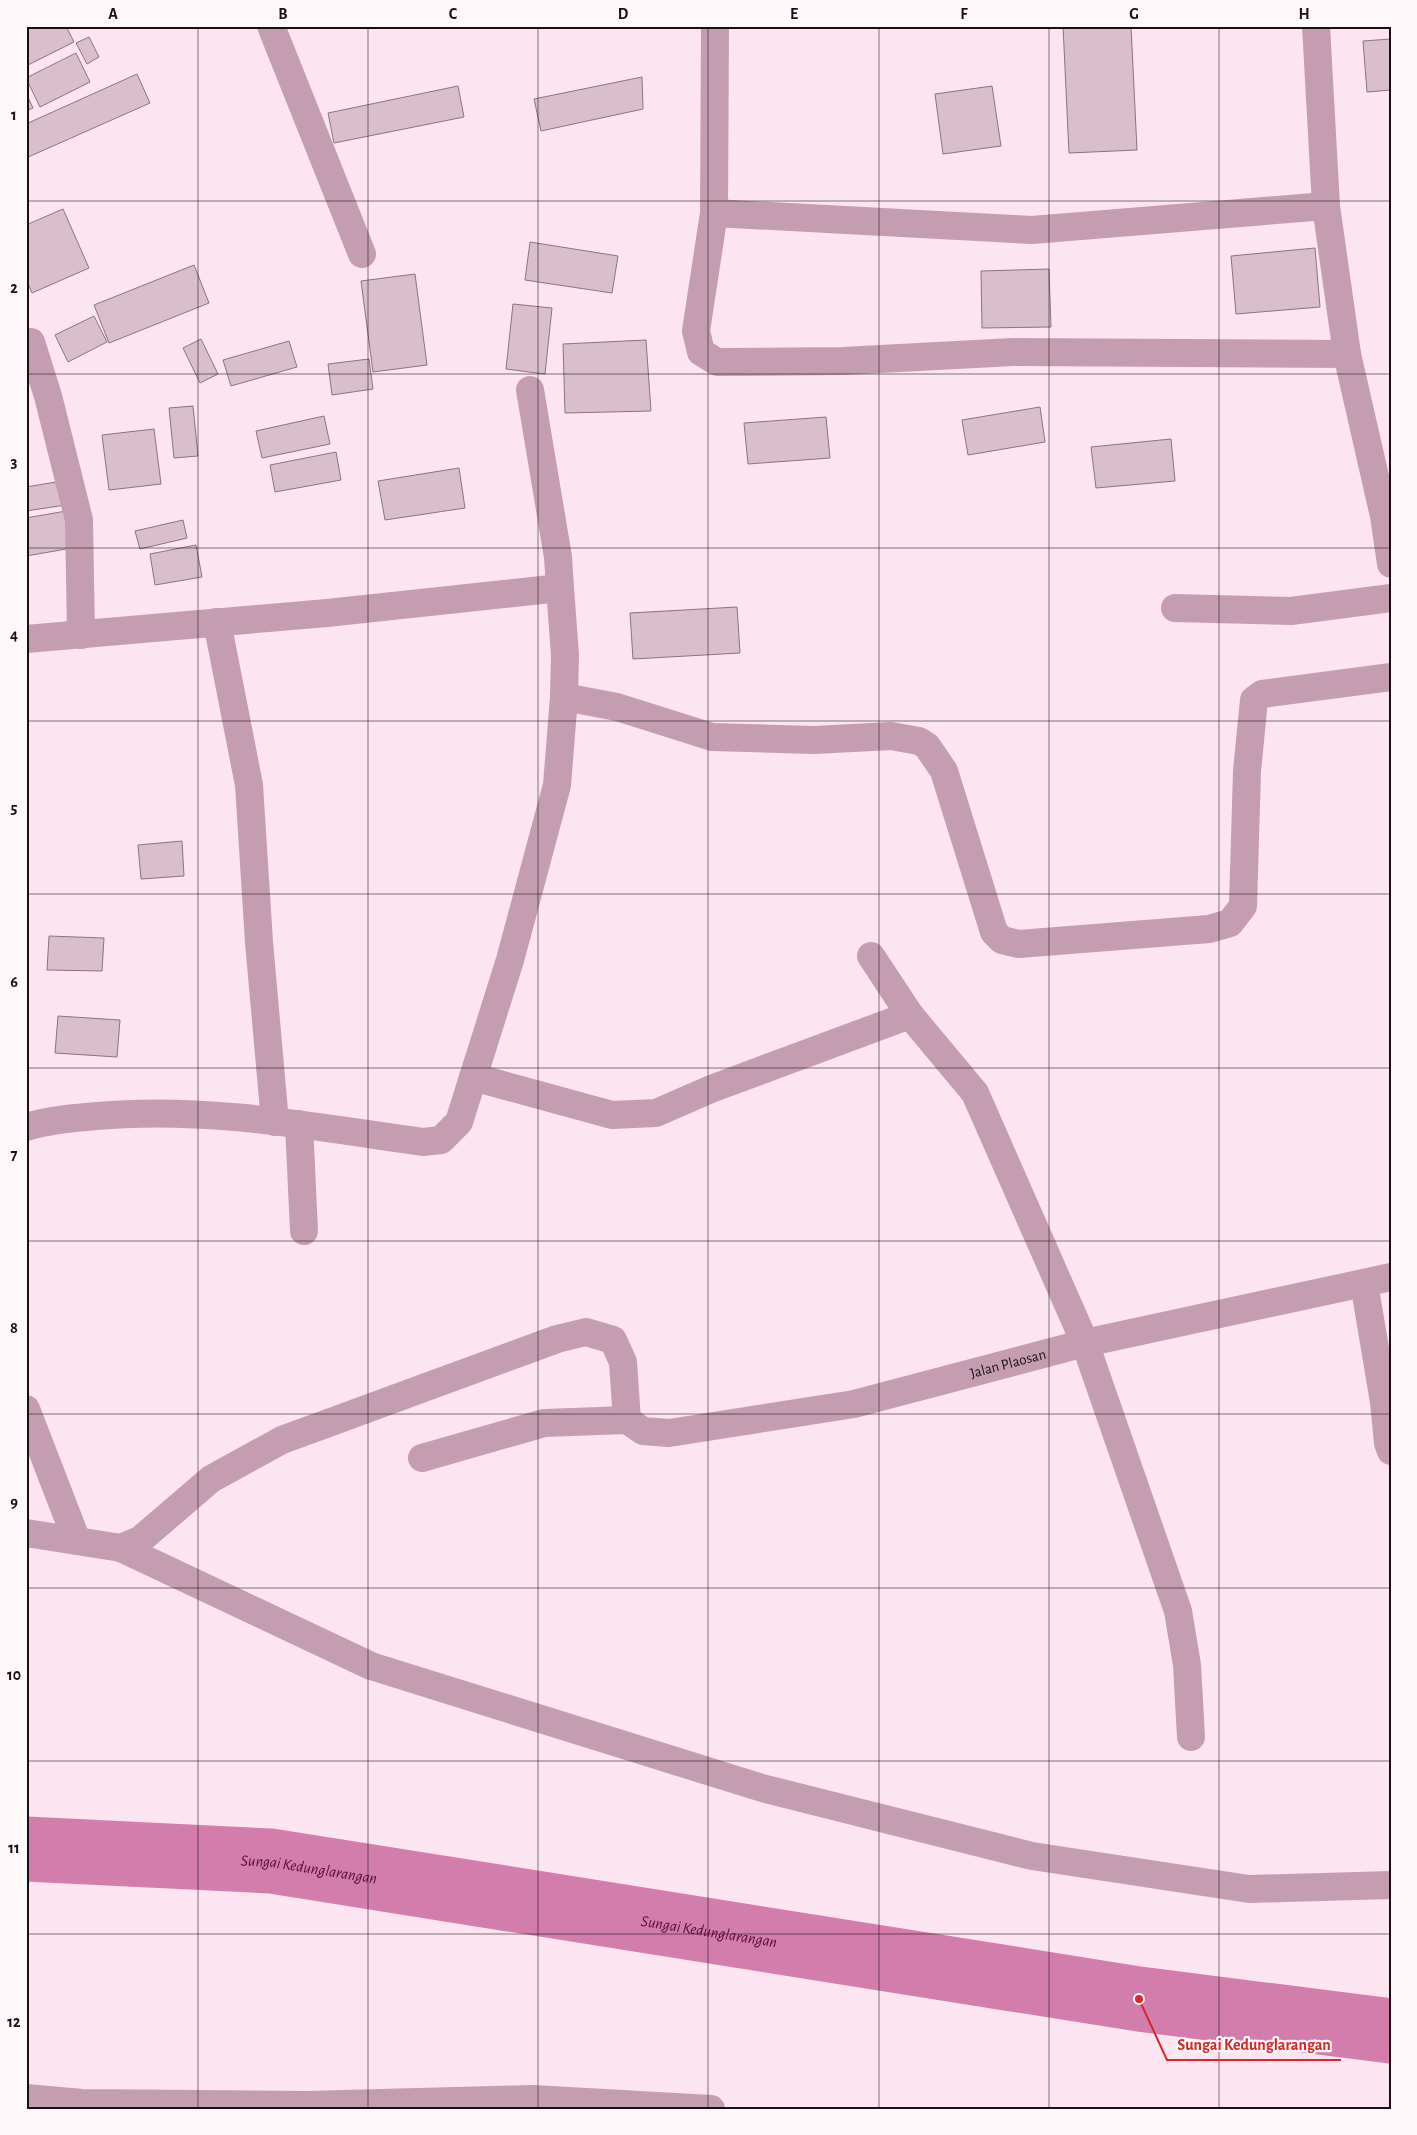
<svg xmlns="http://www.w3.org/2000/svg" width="1417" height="2135" viewBox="0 0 1417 2135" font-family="'Alegreya Sans',sans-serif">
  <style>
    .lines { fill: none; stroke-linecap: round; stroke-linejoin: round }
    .river { stroke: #d37dac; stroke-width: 65 }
    .building { fill: #dabecc; stroke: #8c7380 }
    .minor { stroke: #c59db1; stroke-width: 28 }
    .grid { fill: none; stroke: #180e13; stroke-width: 1; stroke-opacity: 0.55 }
    .labels { text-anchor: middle; stroke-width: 4.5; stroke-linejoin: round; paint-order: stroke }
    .street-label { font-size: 15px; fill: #180e13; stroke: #fef8fa }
    .water-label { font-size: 16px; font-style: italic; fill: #58093d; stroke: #fef8fa }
    .leader { fill: none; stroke: #d62828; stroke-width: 2 }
    .callout-dot { fill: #d62828; stroke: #fef8fa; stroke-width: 2 }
    .callout-label { font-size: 16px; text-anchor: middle; font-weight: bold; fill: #d62828; stroke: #fef8fa; stroke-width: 4.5; stroke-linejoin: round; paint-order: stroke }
    .neatline { fill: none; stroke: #180e13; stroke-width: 2 }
    .grid-label { font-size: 16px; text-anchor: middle; font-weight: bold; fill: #180e13 }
  </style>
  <rect width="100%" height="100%" fill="#fce5f0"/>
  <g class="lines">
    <path class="river" id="s1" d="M26 1849 271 1861 1139 1999 1391 2031"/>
  </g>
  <path class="building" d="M32 26H66L74 42 26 66V29Z
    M1063 26H1131L1137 150 1069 153Z
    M89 37 99 57 87 64 76 43Z
    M1391 39V90L1367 92 1363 41Z
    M76 53 90 82 40 107 26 78Z
    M137 74 150 103 26 158V124Z
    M642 77 643 109 541 131 534 99Z
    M458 86 464 117 334 143 328 113Z
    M992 86 1001 146 943 154 935 94Z
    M26 93 33 108 26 111Z
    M63 209 89 268 32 293 26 279V225Z
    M530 242 618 256 612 293 525 280Z
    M1315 248 1320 307 1236 314 1231 256Z
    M194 265 209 303 109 343 94 305Z
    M1049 269 1051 327 982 328 981 271Z
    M415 274 427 365 373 372 361 281Z
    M513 304 552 308 545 374 506 369Z
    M94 316 107 342 68 362 55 335Z
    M201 339 218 374 200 383 183 348Z
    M646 340 651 411 565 413 563 344Z
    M289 341 297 367 231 386 223 360Z
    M369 359 373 389 332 395 328 364Z
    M193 406 198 456 174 458 169 408Z
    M1040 407 1045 442 968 455 962 420Z
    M324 416 330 444 262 458 256 431Z
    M826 417 830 458 748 464 744 423Z
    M154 429 161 484 109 490 102 435Z
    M1171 439 1175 481 1096 488 1091 447Z
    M336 452 341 480 275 492 270 465Z
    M459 468 465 508 385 520 378 481Z
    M62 481 66 505 26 511V487Z
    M72 510 78 547 26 556V518Z
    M183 520 187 538 140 549 135 531Z
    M196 545 202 577 155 585 150 554Z
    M737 607 740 653 633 659 630 613Z
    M182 841 184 876 141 879 138 845Z
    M49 936 104 938 102 971 47 970Z
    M58 1016 120 1020 117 1057 55 1053Z"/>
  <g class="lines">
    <g class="minor">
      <path d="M271 26 362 254"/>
      <path d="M715 26 714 213 696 331 701 352 717 362 843 361 1013 352 1347 354"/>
      <path d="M1316 26 1326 206 1347 354 1384 516 1391 564"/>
      <path d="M714 213 1032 230 1326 206"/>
      <path d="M31 342 48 396 79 520 81 635"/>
      <path d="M1175 608 1291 611 1391 598"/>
      <path d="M217 622 249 785 259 942 275 1122"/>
      <path d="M26 639 327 613 560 588"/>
      <path d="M564 697 617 707 712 737 814 740 891 736 919 741 927 746 944 771 994 932 1002 940 1019 944 1209 929 1230 923 1243 906 1247 771 1254 700 1262 694 1391 677"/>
      <path d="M871 956 910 1015 975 1093 1085 1343 1178 1611 1187 1665 1191 1737"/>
      <path d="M473 1077 612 1115 656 1113 711 1089 910 1015"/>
      <path d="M299 1124 304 1231"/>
      <path d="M26 1127C50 1120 73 1118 97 1116 206 1106 316 1127 423 1142L441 1140 459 1122 510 960 557 785 564 697 565 655 560 588 558 557 530 390"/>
      <path d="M1364 1283 1384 1402 1388 1443 1391 1451"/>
      <path d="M26 1409 77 1541"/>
      <path id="s2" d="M627 1420 643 1431 669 1433 854 1404 1085 1343 1391 1277"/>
      <path d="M422 1458 544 1423 627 1420"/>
      <path d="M26 1533 121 1548 140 1540 211 1479 282 1440 557 1339 586 1332 613 1340 623 1362 627 1420"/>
      <path d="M121 1548 371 1666 762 1788 1032 1856 1249 1889 1391 1885"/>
      <path d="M26 2098 82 2103 307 2105 533 2099 711 2109"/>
    </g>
  </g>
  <path class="grid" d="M198 26V2109M368 26V2109M538 26V2109M708 26V2109M879 26V2109M1049 26V2109M1219 26V2109M26 201H1391M26 374H1391M26 548H1391M26 721H1391M26 894H1391M26 1068H1391M26 1241H1391M26 1414H1391M26 1588H1391M26 1761H1391M26 1934H1391"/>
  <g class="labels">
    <g class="street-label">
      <text dy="5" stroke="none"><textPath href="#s2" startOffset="392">Jalan Plaosan</textPath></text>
    </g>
    <g class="water-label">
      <text dy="6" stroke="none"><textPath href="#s1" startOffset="284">Sungai Kedunglarangan</textPath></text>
      <text dy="6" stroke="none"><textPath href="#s1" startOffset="689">Sungai Kedunglarangan</textPath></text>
    </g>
  </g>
  <path class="leader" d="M1139 1999L1167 2060H1341"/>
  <circle class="callout-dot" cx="1139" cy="1999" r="5"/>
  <g class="callout-label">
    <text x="1254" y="2050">Sungai Kedunglarangan</text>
  </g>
  <rect width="1417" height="2135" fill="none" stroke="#fef8fa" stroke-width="55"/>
  <rect x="28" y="28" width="1362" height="2080" class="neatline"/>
  <g class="grid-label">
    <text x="113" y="19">A</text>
    <text x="283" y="19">B</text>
    <text x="453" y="19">C</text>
    <text x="623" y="19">D</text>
    <text x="794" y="19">E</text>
    <text x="964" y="19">F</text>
    <text x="1134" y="19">G</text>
    <text x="1304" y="19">H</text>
    <text x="14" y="120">1</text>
    <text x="14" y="293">2</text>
    <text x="14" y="467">3</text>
    <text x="14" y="640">4</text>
    <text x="14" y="813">5</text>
    <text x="14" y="987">6</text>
    <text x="14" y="1160">7</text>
    <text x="14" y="1333">8</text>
    <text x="14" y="1507">9</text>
    <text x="14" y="1680">10</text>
    <text x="14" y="1853">11</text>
    <text x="14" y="2027">12</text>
  </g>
</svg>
